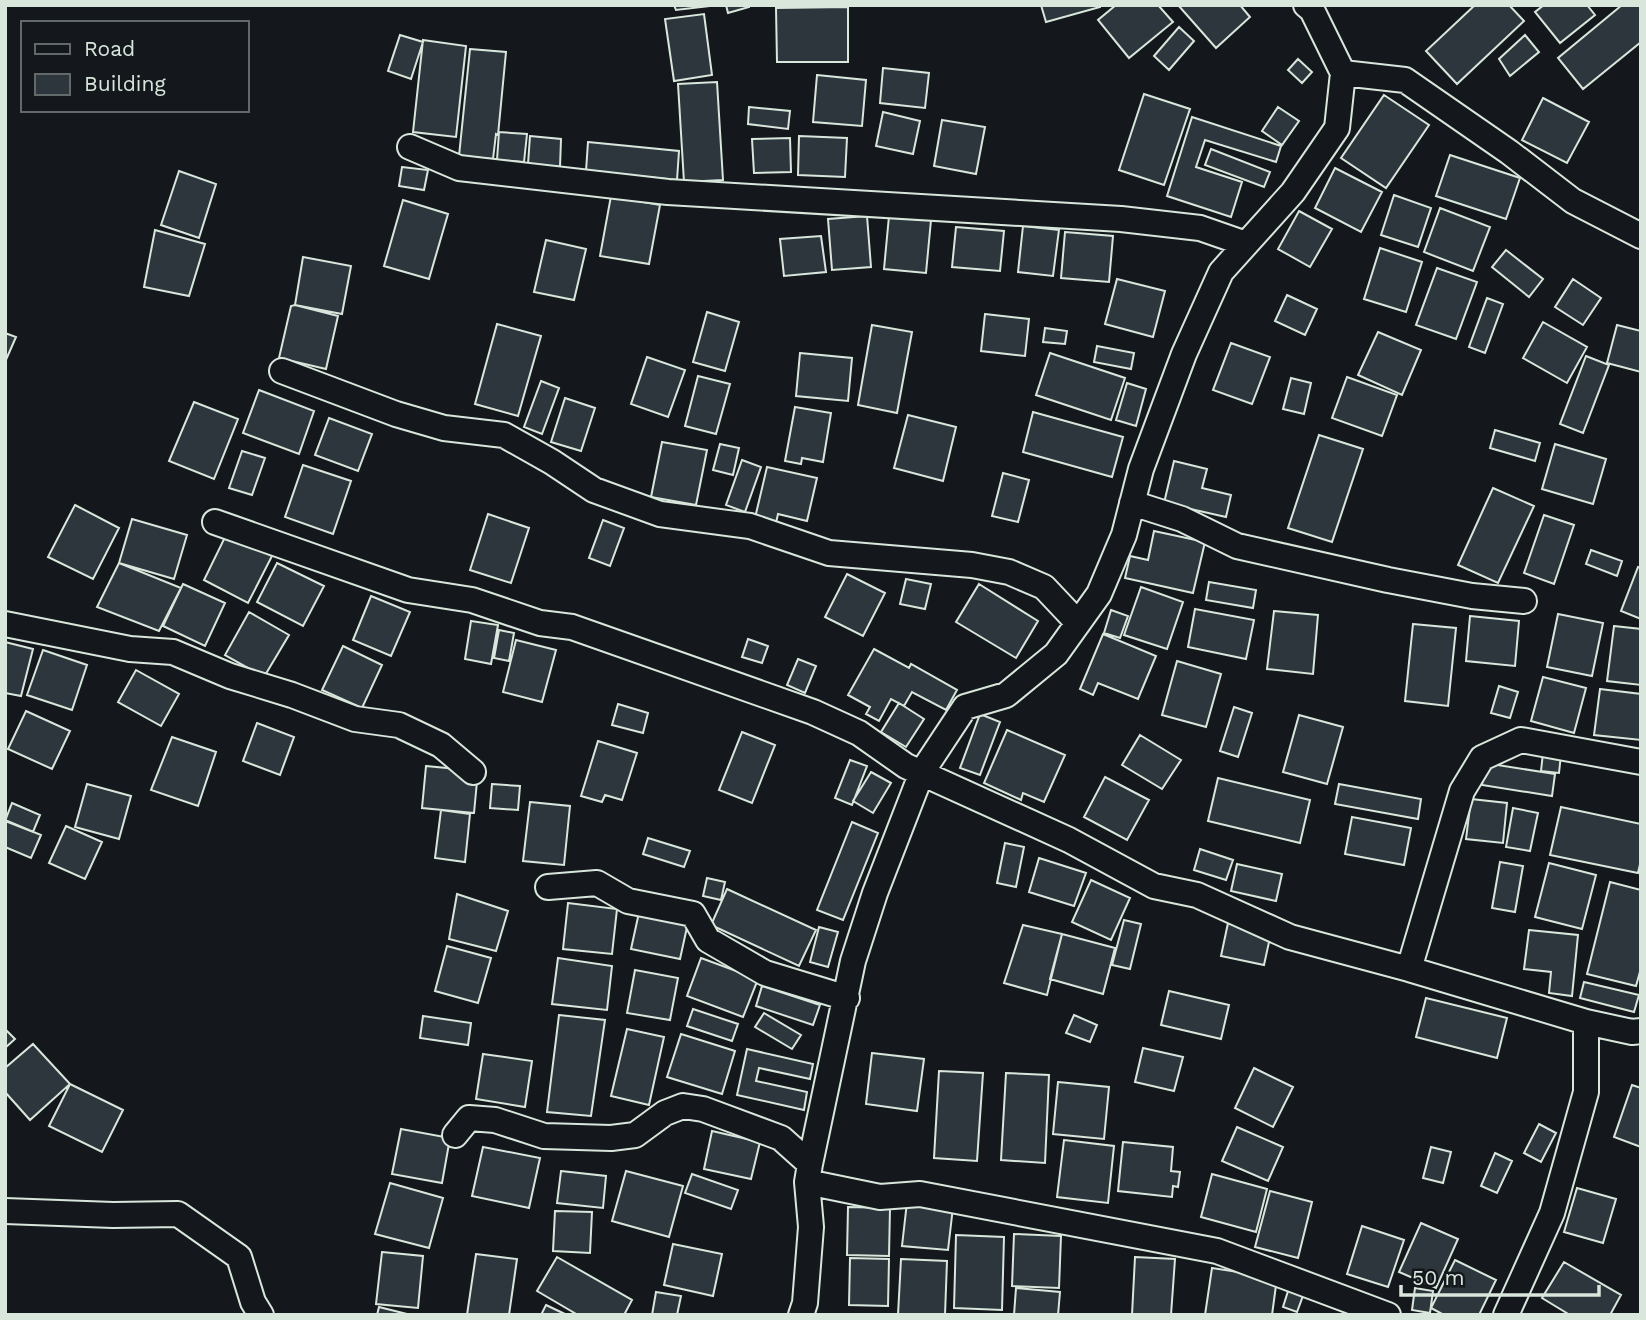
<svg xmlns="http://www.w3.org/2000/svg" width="1646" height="1320" viewBox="0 0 1646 1320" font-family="'Work Sans',sans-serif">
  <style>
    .building { fill: #2c363c; stroke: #d8e6dc; stroke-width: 2 }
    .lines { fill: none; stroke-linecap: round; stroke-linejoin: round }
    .street-casing { stroke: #d8e6dc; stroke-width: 28 }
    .street { stroke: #14181c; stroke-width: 24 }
  </style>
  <rect width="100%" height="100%" fill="#14181c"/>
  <path class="building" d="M674 5H709L710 6 676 10Z
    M726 5H749V7L728 13Z
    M1041 5H1100V7L1046 22Z
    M1116 5H1158L1173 22 1129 58 1098 20Z
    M1178 5H1240L1250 17 1216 48Z
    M1475 5H1509L1524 21 1457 84 1426 51Z
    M1544 5H1587L1595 15 1560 43 1535 12Z
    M1622 5 1641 6V42L1583 89 1558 58Z
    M848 7V62H777L776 8Z
    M704 14 712 75 674 81 665 19Z
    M1179 27 1194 41 1169 70 1154 56Z
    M400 35 423 42 411 79 388 71Z
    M1525 35 1539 52 1510 76 1499 59Z
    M423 40 466 46 456 137 413 132Z
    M470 49 506 52 498 135 496 134 493 159 459 156Z
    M1298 59 1312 72 1302 83 1288 70Z
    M883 68 929 73 925 108 880 103Z
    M817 75 866 80 862 126 813 122Z
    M717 82 723 180 684 182 678 84Z
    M1144 94 1190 109 1164 185 1119 170Z
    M1384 95 1429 125 1386 188 1341 158Z
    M1543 98 1589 122 1567 163 1522 140Z
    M749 107 790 111 788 129 748 124Z
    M1278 107 1299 121 1282 145 1262 131Z
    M883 112 920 121 913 154 876 146Z
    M1192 117 1281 146 1276 162 1205 140 1196 167 1242 182 1231 217 1167 196Z
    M942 120 985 127 976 174 934 166Z
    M499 132 527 134 524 162 497 160Z
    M530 136 561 139 560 167 528 164Z
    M799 136 847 138 845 177 798 175Z
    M790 138 791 172 754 173 752 139Z
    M588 142 679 151 677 180 586 171Z
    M1211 149 1270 172 1264 187 1205 165Z
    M1450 155 1520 178 1506 219 1436 196Z
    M402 167 428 170 424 190 399 186Z
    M1335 168 1382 192 1361 232 1315 208Z
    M179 171 216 184 199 238 161 225Z
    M1394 195 1431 208 1418 247 1381 235Z
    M611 196 660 205 649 264 600 256Z
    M403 200 448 214 429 279 384 266Z
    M1440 208 1490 227 1473 271 1424 252Z
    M1299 211 1332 229 1310 267 1278 249Z
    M867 216 871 267 832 270 828 219Z
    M889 216 931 220 926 273 884 269Z
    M1023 226 1059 230 1053 276 1018 272Z
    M956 227 1004 231 1000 271 952 267Z
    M155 230 205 244 189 296 144 287Z
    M1065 232 1113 236 1109 282 1061 278Z
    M821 236 826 272 784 276 780 239Z
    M546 240 586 249 574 300 534 292Z
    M1380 248 1422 262 1406 312 1364 299Z
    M1506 250 1543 279 1529 297 1492 267Z
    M303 257 351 266 342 314 295 305Z
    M1437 268 1477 282 1456 339 1416 325Z
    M1117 279 1165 291 1153 337 1105 324Z
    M1573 279 1601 298 1583 325 1555 307Z
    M1287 295 1317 309 1305 335 1275 321Z
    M1487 298 1503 304 1485 353 1469 347Z
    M295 305 338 316 326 369 279 358 291 306Z
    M707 312 739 322 725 371 693 362Z
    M985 314 1029 319 1025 356 981 351Z
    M1543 322 1587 347 1567 383 1523 358Z
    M497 324 541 336 518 416 475 404Z
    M872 325 912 332 897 413 858 405Z
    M1617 325 1641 331V372L1607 363Z
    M1045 328 1067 331 1065 344 1043 342Z
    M1378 332 1421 350 1402 395 1358 375Z
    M5 333 16 337 5 362Z
    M1231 343 1270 357 1252 404 1213 390Z
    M1097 346 1134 353 1131 369 1094 362Z
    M800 353 852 358 848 401 796 396Z
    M1050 353 1125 378 1111 420 1036 395Z
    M1586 356 1609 365 1583 433 1560 424Z
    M647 357 685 370 668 417 631 404Z
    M698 376 730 384 716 434 685 426Z
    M1347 377 1397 395 1382 436 1332 418Z
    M1291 378 1311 383 1304 414 1283 409Z
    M541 381 559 388 542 434 524 427Z
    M1127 383 1146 389 1136 426 1116 420Z
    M259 390 314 411 299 454 243 433Z
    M565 398 595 408 581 451 551 442Z
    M194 402 238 419 214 479 169 461Z
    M795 407 831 413 823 462 802 458 801 464 785 461Z
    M1033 412 1123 437 1112 477 1023 452Z
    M908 415 956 427 943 481 894 468Z
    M329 418 372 434 358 471 315 455Z
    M1495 430 1540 443 1535 461 1490 448Z
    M1319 435 1363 449 1332 542 1288 528Z
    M662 442 707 450 696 505 651 497Z
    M720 444 739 448 733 475 713 470Z
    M1555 444 1606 459 1593 504 1542 489Z
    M242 451 265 458 252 495 229 488Z
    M742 460 761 467 745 512 726 505Z
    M1174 461 1207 469 1202 488 1231 495 1226 517 1164 503Z
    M303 465 351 481 333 534 285 517Z
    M767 467 817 478 807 521 778 514 776 523 755 518Z
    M1003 473 1029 480 1018 522 992 516Z
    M1493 488 1534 506 1498 583 1458 565Z
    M75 505 119 528 93 579 48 557Z
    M488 514 529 528 511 583 470 570Z
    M1544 515 1574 525 1554 584 1524 573Z
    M132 519 187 535 174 579 119 563Z
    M603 520 624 528 610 566 589 558Z
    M1154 531 1205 542 1193 593 1125 578 1130 556 1148 560Z
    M227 533 272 556 248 603 204 580Z
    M1591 550 1622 561 1617 576 1586 564Z
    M119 563 181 588 159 631 97 607Z
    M277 563 324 586 303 626 257 602Z
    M1638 567 1641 568V619L1621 611Z
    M847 574 885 593 863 636 825 617Z
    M906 579 931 584 925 609 900 604Z
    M1209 582 1256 590 1253 608 1206 600Z
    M183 584 225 603 205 646 163 626Z
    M979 584 1038 621 1016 658 956 622Z
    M1141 587 1183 602 1167 649 1124 635Z
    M371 596 410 612 391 656 353 640Z
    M1195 609 1254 620 1246 659 1188 647Z
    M1111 610 1128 616 1120 638 1104 633Z
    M1274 611 1318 615 1313 674 1267 669Z
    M249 612 289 635 264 677 225 655Z
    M1558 614 1603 623 1592 676 1547 667Z
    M1470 616 1519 621 1515 666 1466 661Z
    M471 621 498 625 491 664 465 659Z
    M1413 624 1456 628 1448 706 1405 701Z
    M1614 626 1641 629V685L1607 681Z
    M499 630 514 633 509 661 494 658Z
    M1103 634 1156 656 1138 699 1098 683 1093 695 1080 689Z
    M748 639 768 646 762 663 742 657Z
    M516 640 556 650 542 702 503 692Z
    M5 642 33 649 21 696 5 693Z
    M343 646 382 665 362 708 322 690Z
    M874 649 909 668 911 664 957 690 946 710 912 692 904 706 891 699 879 721 866 714 870 707 848 695Z
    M43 650 87 665 72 710 27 695Z
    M798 659 816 666 805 693 787 685Z
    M1177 661 1221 674 1206 727 1162 715Z
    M136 670 179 694 161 726 118 702Z
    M1543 677 1586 688 1574 733 1531 721Z
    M1499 686 1518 692 1510 718 1491 713Z
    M1600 689 1641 694V740L1594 735Z
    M899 703 924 719 906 747 881 732Z
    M618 704 648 713 643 733 612 725Z
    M1234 707 1252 713 1238 757 1220 751Z
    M26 711 70 731 52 769 8 749Z
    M980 714 1000 722 980 775 960 768Z
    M1299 715 1343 727 1327 784 1283 772Z
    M257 723 294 737 280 775 243 761Z
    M1007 730 1065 755 1044 802 1023 793 1021 800 984 783Z
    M742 732 775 745 752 803 719 790Z
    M1140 735 1181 760 1162 789 1122 765Z
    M172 737 216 752 198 806 151 790Z
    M598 741 637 753 622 800 605 795 602 802 581 796Z
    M1543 753 1561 754 1559 773 1541 771Z
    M850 760 867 766 852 805 835 798Z
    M1485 763 1555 774 1552 796 1482 785Z
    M426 766 478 771 474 813 422 808Z
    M871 772 891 783 873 813 853 801Z
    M1105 777 1149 800 1127 840 1084 817Z
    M1218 778 1310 800 1300 843 1208 821Z
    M87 784 131 796 119 839 75 827Z
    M492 784 520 786 518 810 490 808Z
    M1339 784 1421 799 1418 819 1335 804Z
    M1471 799 1507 803 1503 843 1466 839Z
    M530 802 570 806 564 865 523 861Z
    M12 803 40 815 33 832 5 821Z
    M1561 807 1641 824V860L1638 873 1550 855Z
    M1513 808 1538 813 1530 851 1506 847Z
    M441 810 470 814 465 862 435 858Z
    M1352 817 1411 828 1404 865 1345 854Z
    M5 820 41 835 31 858 5 847Z
    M852 822 878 833 843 920 817 910Z
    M66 826 102 842 85 879 49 863Z
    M648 838 690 851 684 867 643 854Z
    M1005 843 1024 847 1016 887 997 883Z
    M1200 849 1233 860 1226 880 1194 870Z
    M1039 858 1086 873 1074 906 1029 892Z
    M1500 862 1523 866 1515 912 1492 908Z
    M1549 863 1596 875 1582 929 1535 917Z
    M1237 864 1282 874 1276 901 1231 891Z
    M707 878 725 882 721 900 703 896Z
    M1091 880 1130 898 1111 940 1072 922Z
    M1610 882 1641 890V968L1636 986 1587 974Z
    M727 889 816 930 799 966 711 925Z
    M457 894 508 911 496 951 449 939Z
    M568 903 617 909 612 954 563 949Z
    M640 908 689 918 680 959 631 949Z
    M1124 920 1141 924 1130 969 1112 965Z
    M1228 923 1271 933 1264 965 1221 956Z
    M1023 925 1062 934 1047 995 1004 983Z
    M819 927 838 932 828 967 810 962Z
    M1529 930 1578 935 1572 996 1549 993 1551 972 1524 969Z
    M1062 934 1115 948 1103 994 1050 979Z
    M447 946 491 958 478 1003 435 991Z
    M558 958 612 966 607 1010 552 1004Z
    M701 958 758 979 743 1017 687 996Z
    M635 970 678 978 670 1020 627 1013Z
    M1584 982 1639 995 1634 1012 1580 998Z
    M762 986 820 1005 813 1025 756 1006Z
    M1169 991 1229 1005 1221 1039 1161 1025Z
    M1426 998 1507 1018 1497 1058 1416 1037Z
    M693 1009 738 1024 732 1041 687 1026Z
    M764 1013 801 1035 792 1049 755 1027Z
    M559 1015 605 1020 591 1116 547 1112Z
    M1074 1015 1097 1025 1090 1042 1066 1033Z
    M423 1016 471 1023 468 1045 420 1038Z
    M5 1029 15 1039 5 1048Z
    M627 1029 664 1037 649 1105 611 1096Z
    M681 1034 735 1051 722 1094 667 1077Z
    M33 1044 70 1084 30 1120 5 1092V1068Z
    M1143 1048 1183 1057 1174 1091 1135 1082Z
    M747 1049 813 1064 810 1079 759 1068 756 1081 807 1092 804 1110 737 1095Z
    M872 1053 924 1059 917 1111 866 1104Z
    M483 1054 532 1061 525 1107 476 1099Z
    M1254 1068 1293 1087 1273 1127 1235 1108Z
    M939 1071 983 1073 977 1161 934 1158Z
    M1006 1073 1049 1075 1045 1163 1001 1160Z
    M1058 1082 1109 1087 1104 1139 1053 1134Z
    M70 1084 123 1110 102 1152 49 1126Z
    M1632 1085 1641 1088V1147L1614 1137Z
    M1539 1124 1556 1133 1541 1162 1524 1153Z
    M1237 1127 1283 1147 1268 1181 1222 1161Z
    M401 1129 450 1138 442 1183 392 1174Z
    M712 1131 760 1142 751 1179 704 1169Z
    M1064 1140 1114 1146 1108 1203 1057 1197Z
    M1123 1142 1173 1147 1171 1171 1180 1172 1178 1187 1173 1186 1172 1197 1118 1191Z
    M483 1147 540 1158 529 1208 472 1196Z
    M1431 1147 1451 1152 1443 1183 1423 1178Z
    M1495 1153 1512 1161 1497 1193 1481 1186Z
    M561 1171 606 1176 603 1208 557 1203Z
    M626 1171 683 1186 669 1237 612 1221Z
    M692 1174 738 1190 731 1209 685 1193Z
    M1212 1174 1267 1189 1256 1232 1201 1217Z
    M390 1183 443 1198 429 1248 375 1234Z
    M1577 1188 1616 1199 1603 1243 1564 1232Z
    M1270 1191 1312 1202 1298 1258 1255 1247Z
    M907 1202 953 1207 948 1250 902 1246Z
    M848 1207 890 1208 889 1256 847 1255Z
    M555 1211 592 1212 590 1253 553 1251Z
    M1421 1223 1458 1239 1436 1288 1399 1272Z
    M1362 1226 1404 1240 1388 1287 1347 1274Z
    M1014 1234 1061 1236 1059 1288 1012 1286Z
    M956 1235 1004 1237 1002 1310 954 1308Z
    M673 1244 722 1254 713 1296 664 1285Z
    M382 1252 423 1256 418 1308 376 1304Z
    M476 1254 517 1259 509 1315H467Z
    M557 1257 632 1300 624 1315H578L537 1291Z
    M1135 1257 1175 1259 1171 1315H1132Z
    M850 1258 889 1259 888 1306 849 1305Z
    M901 1259 947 1261 945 1315H898Z
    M1455 1260 1496 1280 1479 1315H1444L1431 1308Z
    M1564 1262 1621 1295 1610 1315H1570L1542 1298Z
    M1212 1268 1277 1278 1272 1315H1205Z
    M1016 1288 1060 1292 1058 1315H1014Z
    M1289 1288 1304 1293 1297 1312 1283 1307Z
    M1415 1288 1433 1291 1430 1313 1412 1310Z
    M656 1292 681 1296 677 1315H652Z
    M546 1305 567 1315H541Z
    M379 1307 411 1315H377Z"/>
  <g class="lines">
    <g class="street-casing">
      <path id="street" d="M1343 73 1405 80 1509 152 1573 201 1641 236
        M410 147 459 168 668 192 1121 219 1200 228 1246 244
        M282 371 396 414 444 428 504 435 552 462 594 490 660 514 750 526 829 553 972 565 1009 572 1044 587 1078 623
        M1132 503 1182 519 1237 546 1388 580 1472 596 1524 601
        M215 522 408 590 472 600 540 623 572 627 813 712 859 733 906 766 1069 840 1154 886 1197 895 1290 937 1409 969 1586 1022 1632 1032 1641 1031
        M5 624 130 649 173 652 230 676 292 695 355 719 399 725 441 745 473 772
        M548 887 597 883 628 901 693 914 708 940 765 973 847 998
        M1409 969 1462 791 1482 758 1521 740 1641 762
        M455 1135 469 1118 495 1120 544 1136 611 1138 635 1135 665 1113 683 1106 703 1109 781 1138 810 1164
        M807 1182 880 1197 920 1194 1217 1251 1388 1315
        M5 1211 113 1215 178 1214 239 1257 253 1302 261 1315
        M801 1315 805 1303 811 1227 807 1182 810 1164 853 961 875 893 922 772 965 707 1006 695 1056 654 1099 594 1124 535 1141 469 1184 354 1221 272 1293 192 1337 128 1343 73 1312 10 1306 5
        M1506 1315 1552 1213 1586 1092V1022"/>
    </g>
    <use href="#street" class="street"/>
  </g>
  <rect width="1646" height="1320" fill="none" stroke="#d8e6dc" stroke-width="14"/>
  <rect x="21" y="21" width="228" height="91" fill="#14181c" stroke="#626a69" stroke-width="2"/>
  <rect x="35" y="44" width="35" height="10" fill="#14181c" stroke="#626a69" stroke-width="2"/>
  <text x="84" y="56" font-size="21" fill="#d8e6dc">Road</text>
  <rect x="35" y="74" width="35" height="21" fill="#2c363c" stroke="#626a69" stroke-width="2"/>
  <text x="84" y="91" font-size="21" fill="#d8e6dc">Building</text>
  <path d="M1401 1285v10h198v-10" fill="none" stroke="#d8e6dc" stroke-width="3.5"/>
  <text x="1412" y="1285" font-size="21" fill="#d8e6dc" stroke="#14181c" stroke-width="5" paint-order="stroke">50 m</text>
</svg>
